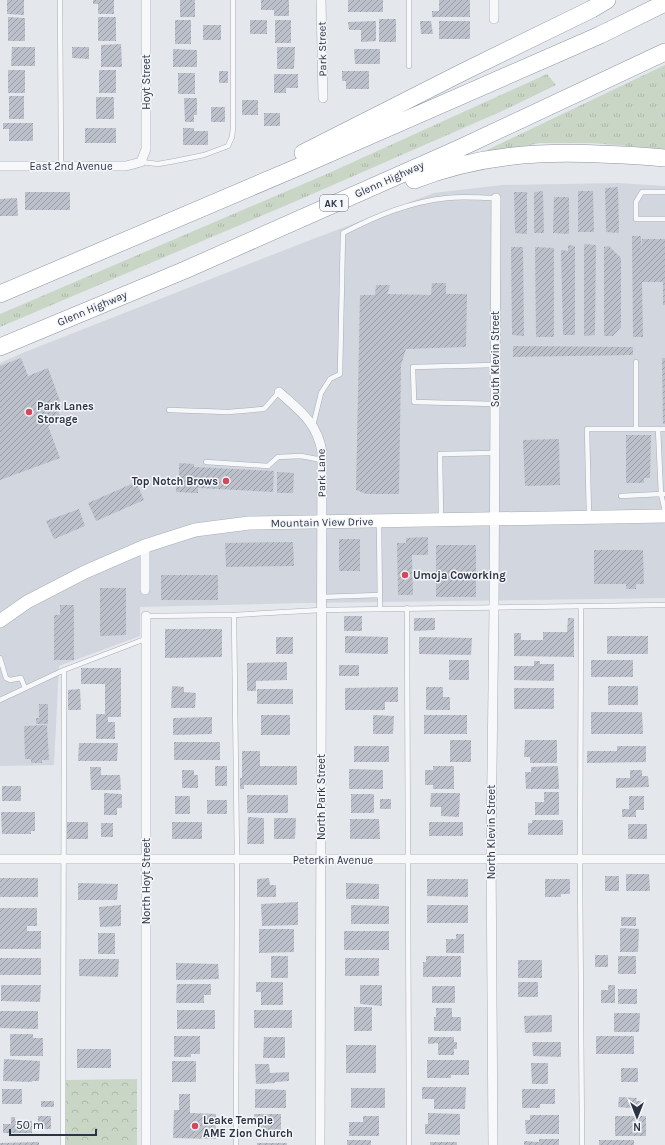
<svg xmlns="http://www.w3.org/2000/svg" width="665" height="1145" viewBox="0 0 665 1145" font-family="Karla,sans-serif">
  <style>
    .built { fill: #d2d6de }
    .grass { fill: url(#grass-tufts) }
    .forest { fill: url(#forest-crowns) }
    .building { fill: url(#building-hatch) }
    .lines { fill: none; stroke-linecap: round; stroke-linejoin: round }
    .lane-casing { stroke: #a9aeb7; stroke-width: 5.5 }
    .street-casing { stroke: #a9aeb7; stroke-width: 10 }
    .secondary-casing { stroke: #a9aeb7; stroke-width: 14 }
    .highway-casing { stroke: #8b94a3; stroke-width: 18 }
    .lane { stroke: #f7f8fa; stroke-width: 4.5 }
    .street { stroke: #f7f8fa; stroke-width: 9 }
    .secondary { stroke: #fff; stroke-width: 13 }
    .highway { stroke: #fff; stroke-width: 17 }
    .poi-dot { fill: #d1495b; stroke: #f4f6f9; stroke-width: 1.5 }
    .labels { text-anchor: middle; stroke-width: 3; stroke-linejoin: round; paint-order: stroke }
    .shield { fill: #f4f6f9; stroke: #676e7b; stroke-width: 1 }
    .shield-label { font-size: 10px; font-weight: bold; fill: #2b3445 }
    .street-label { font-size: 11px; fill: #2b3445; stroke: #f4f6f9 }
    .poi-label { font-size: 11px; font-weight: bold; fill: #2b3445; stroke: #f4f6f9; text-anchor: start }
  </style>
  <defs>
    <pattern id="grass-tufts" width="24" height="20" patternUnits="userSpaceOnUse"><rect width="24" height="20" fill="#c9d6c5"/><path d="M3 7l-1-3M5 7V3M7 7l1-3M15 17l-1-3M17 17v-4M19 17l1-3" fill="none" stroke="#adb8ab"/></pattern>
    <pattern id="forest-crowns" width="20" height="18" patternUnits="userSpaceOnUse"><rect width="20" height="18" fill="#c9d6c5"/><path d="M2 6a3 3 0 1 1 6 0M12 15a3 3 0 1 1 6 0" fill="none" stroke="#adb8ab"/></pattern>
    <pattern id="building-hatch" width="6" height="6" patternUnits="userSpaceOnUse"><rect width="6" height="6" fill="#bbc0ca"/><path d="M-1 1l2-2M0 6l6-6M5 7l2-2" fill="none" stroke="#989da6"/></pattern>
  </defs>
  <rect width="100%" height="100%" fill="#e4e7ec"/>
  <path class="built" d="M618 183 665 186V598L306 603 140 607V636L59 666 54 765 0 766V363L25 352 300 244 434 193 502 185Z"/>
  <path class="grass" d="M665 65V149L592 143H540L493 152 487 150Z
    M547 74 556 85 500 112 294 202 0 327V314L329 173Z"/>
  <path class="forest" d="M137 1079V1145H66V1080Z"/>
  <path class="building" d="M7 0H24V15L7 14Z
    M93 0H114V14H98V4H93Z
    M180 0H195V17H180Z
    M261 0H289V16H274V10H261Z
    M348 0H383V12H348Z
    M439 0H470V17H432V11H439Z
    M8 17 25 18V41H8Z
    M98 17H116V41H98Z
    M379 19H396V42H379Z
    M175 20H191V44H175Z
    M250 20H267V34H250Z
    M275 20H291V43H275Z
    M376 21V41L361 42V30H349L348 22Z
    M420 21H431L433 34H421Z
    M439 21H470V39H439Z
    M203 25H221V40H203Z
    M121 44 122 67H101V45Z
    M12 47H35V66H11Z
    M72 47H89V59L72 58Z
    M277 47H295L294 69H277Z
    M173 49 197 50V67H173Z
    M354 49H380V64H355Z
    M8 70H25V93H8Z
    M99 70H116V93H99Z
    M219 71H228V83H219Z
    M342 71H369V89H346V81H342Z
    M178 73H195V94H178Z
    M274 74H298V88H286V93H274Z
    M9 96H24V119H9Z
    M96 97H114V119H96Z
    M184 98H197V115H194V122H185Z
    M242 100H258V115H242Z
    M211 107H225V122H211Z
    M264 113H280V126H264Z
    M3 123H33V141H9V129H3Z
    M85 128H116V143H85Z
    M183 128H194V131H208V145H183Z
    M618 187 619 233 606 232 605 188Z
    M543 191 544 233H534V192Z
    M578 191H593L594 232H578Z
    M25 192H70V210H25Z
    M514 192H527V234L515 233Z
    M554 197H569V234L553 233Z
    M17 198 18 216H0V199Z
    M632 236H641V252L642 239H665V305H663V282H642L643 337H633Z
    M584 244 596 245 595 335 584 336Z
    M568 245 575 246V335H563L561 250 568 251Z
    M609 246 621 258V327L613 336H604V247Z
    M511 247H523L524 336 512 335Z
    M535 247 554 248V337H536Z
    M432 283H446V294H467L466 347 406 349 401 365 399 494H366L356 490 360 295H375L376 285H390L387 294 431 295Z
    M513 346 633 347V355L513 357Z
    M21 358 28 376 48 368 60 401 55 403 62 421 48 426 60 458 0 480V366Z
    M662 358H665V424H663Z
    M626 435H651L650 478H644V483H626Z
    M559 439 560 485 525 486 523 440Z
    M179 463 194 464V467L274 471 273 492 198 488V493L176 492 177 476H179Z
    M277 472 294 473 293 493H277Z
    M136 482 144 500 96 521 88 503Z
    M79 509 85 526 54 539 46 521Z
    M428 537V555H412L413 595H398L397 543H406V538Z
    M339 539H360V571H339Z
    M293 542 294 566 226 567 225 543Z
    M436 545H476V597H436Z
    M594 550H643L644 584H636V589H626V584H594Z
    M161 575H218V600H161Z
    M100 588H126V635L100 636Z
    M60 605H74V660H54V615H60Z
    M344 616H362V631H344Z
    M414 618H435V630L414 631Z
    M568 618H574V657L514 656V633H521V640H543V632H567Z
    M165 629H222V657L165 658Z
    M345 636 388 637V654L345 653Z
    M607 636H648V654H607Z
    M276 637H293V654H276Z
    M419 637 472 638 471 655 419 654Z
    M449 660H469V680H449Z
    M591 660H633V677H591Z
    M534 661H540V664H554V681L514 680V666H534Z
    M287 662V680L256 681V691H247V663Z
    M339 665H359V676H339Z
    M81 668H121V717H108V722H115V739H96V714H105V684H81Z
    M172 686 184 687V692L196 693 195 708H171Z
    M608 686H638V705H608Z
    M398 687V702H385V710H345V688Z
    M426 687H443V697H450V710H426Z
    M514 688H554V709H514Z
    M80 689 81 710H68V690Z
    M257 689H293V704H257Z
    M39 704H48V724H36V718H39Z
    M591 712H642L643 734H591Z
    M261 715H290V735H261Z
    M373 715 394 716 393 734H373Z
    M424 715H467V734H424Z
    M212 717V734L173 735V718Z
    M47 725 49 760H42V763H31V759H25L24 726Z
    M450 740H471V762H450Z
    M525 740H557V763H530V757H524Z
    M174 742H220V760H174Z
    M79 743H118L117 761H78Z
    M354 746H389V762H354Z
    M617 746H646V762L587 763V751H617Z
    M242 751H260V766H297V785H244V789H240V778H242Z
    M215 766H227V786H215Z
    M433 766H454V789H433V785H425V770H433Z
    M558 766 559 789H526L525 772H531V767Z
    M90 767H101V775H120L121 790H91Z
    M349 769 383 770V789H349Z
    M182 770H194V775H198V788H182Z
    M630 770H642V776H648L649 787 616 788V778H630Z
    M2 786H21V801H2Z
    M544 792H559V815H535V802H544Z
    M104 793 122 794V808H117V815H104Z
    M431 793H460L459 817 441 816V807H430Z
    M351 794H374V813H351Z
    M247 795H288V813H247Z
    M175 796H190V814H175Z
    M629 796H644V810H636V817H622V809H629Z
    M380 799H391V809H380Z
    M207 800H227V814H207Z
    M1 812H35V831H31V834H2Z
    M248 817 264 818V844H247Z
    M274 818H296L295 839H274Z
    M350 819H379L380 839H350Z
    M532 820H563V835H528V823H532Z
    M67 822H88V839H67Z
    M172 822H202V839H172Z
    M429 822H463V836H429Z
    M101 823H113V837H101Z
    M628 824H647V839H628Z
    M626 874H649L650 891H626Z
    M605 876H619V891H605Z
    M0 878H38V897H0Z
    M269 878 270 885H276V897H257V879Z
    M427 879H468V897L427 896Z
    M545 879H570V894H561V897H545Z
    M78 883 118 884 117 900H78Z
    M346 883 379 884V899H346Z
    M298 902V925L262 926 261 904Z
    M121 905V926L100 927 99 907Z
    M351 905 389 906V924H351Z
    M427 905H468V923H427Z
    M0 908H37V926H27V931H41V949H0Z
    M621 917H636V926H621Z
    M620 928 639 929 638 952H620Z
    M259 929H294V952L259 953Z
    M344 931H389V950H344Z
    M98 933H115V954H98Z
    M456 934H464V953H446V939H456Z
    M595 955H608V967H595Z
    M271 956H288V978H271Z
    M426 956H461V977H423V962H426Z
    M618 956H636V974H618Z
    M0 958H41V975H0Z
    M345 958H379V976H345Z
    M79 959H119L118 977 79 976Z
    M518 960H542V978H518Z
    M176 963 218 964 219 979 176 980Z
    M256 982H283V1005H261V992H256Z
    M518 982H538V997H518Z
    M177 984H211V995H204V1003H176Z
    M1 985H41L40 1002 1 1001Z
    M360 985H382V1006L360 1004Z
    M608 985H615V1003H601V990H608Z
    M432 986H455V1003H432Z
    M618 989H637V1004H618Z
    M354 1007H372V1031H354Z
    M436 1008H452V1017H461V1031H434V1017H436Z
    M177 1010H215V1029H177Z
    M254 1010H292V1028H254Z
    M0 1011H38V1029L0 1028Z
    M614 1013H640L639 1032H614Z
    M552 1015V1032L525 1033 524 1016Z
    M10 1034H33V1038H43V1056H10Z
    M174 1036H200V1054H191V1057H174Z
    M596 1036H634V1054H596Z
    M264 1037H285V1058H263Z
    M428 1037H454V1042H457V1049H454V1055H438V1043L428 1044Z
    M532 1042H561V1057L533 1056Z
    M346 1045H376V1073H346Z
    M77 1049H111V1068H77Z
    M4 1059 40 1061 39 1081H32V1082L3 1081Z
    M427 1060H469V1075H451V1078H427Z
    M172 1061H196V1082H172Z
    M531 1063H548V1084H532Z
    M255 1064H269L270 1073 289 1072V1081L275 1082V1083L256 1084Z
    M621 1068H638V1082H621Z
    M422 1087H466L465 1109H434V1099H422Z
    M351 1088H385V1108H351Z
    M2 1089H22V1104H2Z
    M255 1089 286 1090V1108H255Z
    M522 1089H555V1104H540V1108H522Z
    M179 1094H190V1113L216 1114V1139L173 1138 174 1110H179Z
    M619 1097 637 1098 636 1101H641L640 1109 618 1107Z
    M41 1101H54V1107H41Z
    M428 1113 460 1114V1135L425 1134V1124H428Z
    M254 1114H281V1137H258V1124H254Z
    M530 1115H559V1134H526L525 1120H530Z
    M38 1116H51V1129H38Z
    M363 1116H379V1136H349V1122H363Z
    M615 1116H646V1136H615Z
    M11 1117H15V1121H32V1133H3V1124H11Z
    M539 1139H559V1145H524V1141L539 1142Z
    M347 1140H371V1145H347Z
    M599 1140H634V1145H599Z
    M39 1142V1145H0V1143Z
    M430 1142H457V1145H430Z
    M257 1143H287V1145H257Z"/>
  <g class="lines">
    <g class="lane-casing">
      <path id="lane" d="M60 0 61 166
        M409 0V66
        M141 162 158 164 175 161 204 155 228 146 232 137 233 128V0
        M665 192H642L636 202V219H665
        M636 362V429
        M495 404 414 402 413 367 495 365
        M169 410 228 412 264 409 279 392
        M313 426 321 393 330 379 340 374 343 233C376 216 409 202 447 198 463 196 480 198 496 198
        M665 429H658L661 494H665
        M206 462 268 466 278 457 301 456 322 460
        M621 496 661 494 665 511
        M589 516 587 429H658
        M441 518 440 454 494 453
        M379 522 380 609
        M321 597 380 595
        M581 606 580 870 582 1145
        M407 608 409 1145
        M234 615 237 859 236 1145
        M146 616 234 615 321 610 665 605
        M0 658 6 678 10 680 21 678 25 688
        M0 700 64 670 145 639
        M63 1145 64 670"/>
    </g>
    <g class="street-casing">
      <path id="street" d="M321 0 323 98
        M494 0V19
        M0 166H126L141 162 146 149V0
        M279 392C300 411 317 422 322 452L320 1145
        M145 546V590
        M146 616V1145
        M0 859H665
        M493 1145 491 849 494 608 496 198"/>
    </g>
    <g class="secondary-casing">
      <path id="secondary" d="M0 621 27 602 85 572 145 546 195 530 249 523 665 516"/>
    </g>
    <g class="highway-casing">
      <path id="highway" d="M303 153 463 72 592 9 607 0
        M414 180C498 147 577 151 665 158
        M0 294 303 165 600 35 665 3
        M0 347 185 270 458 149 665 52"/>
    </g>
    <use href="#lane" class="lane"/>
    <use href="#street" class="street"/>
    <use href="#secondary" class="secondary"/>
    <use href="#highway" class="highway"/>
  </g>
  <g class="poi-dot">
    <circle cx="29" cy="412" r="4"/>
    <circle cx="226" cy="481" r="4"/>
    <circle cx="405" cy="575" r="4"/>
    <circle cx="195" cy="1126" r="4"/>
  </g>
  <g class="labels">
    <rect class="shield" x="320" y="195" width="28" height="16" rx="3"/>
    <g class="shield-label">
      <text x="334" y="207">AK 1</text>
    </g>
    <g class="street-label">
      <text transform="translate(322 49) rotate(-91)" y="4">Park Street</text>
      <text transform="translate(146 82) rotate(-90)" y="4">Hoyt Street</text>
      <text x="71" y="170">East 2nd Avenue</text>
      <text transform="translate(389 179) rotate(-24)" y="4">Glenn Highway</text>
      <text transform="translate(92 308) rotate(-23)" y="4">Glenn Highway</text>
      <text transform="translate(495 359) rotate(-90)" y="4">South Klevin Street</text>
      <text transform="translate(321 473) rotate(-91)" y="4">Park Lane</text>
      <text transform="translate(322 522) rotate(-1)" y="4">Mountain View Drive</text>
      <text transform="translate(321 797) rotate(-90)" y="4">North Park Street</text>
      <text transform="translate(491 832) rotate(-90)" y="4">North Klevin Street</text>
      <text x="333" y="864">Peterkin Avenue</text>
      <text transform="translate(146 881) rotate(-90)" y="4">North Hoyt Street</text>
    </g>
    <g class="poi-label">
      <text x="37" y="410">Park Lanes<tspan x="37" dy="13">Storage</tspan></text>
      <text x="218" y="485" text-anchor="end">Top Notch Brows</text>
      <text x="413" y="579">Umoja Coworking</text>
      <text x="203" y="1124">Leake Temple<tspan x="203" dy="13">AME Zion Church</tspan></text>
    </g>
  </g>
  <g transform="translate(637 1117) rotate(180)" stroke="#f4f6f9" stroke-width="3" paint-order="stroke">
  <path d="M0-3L7 15L0 10L-7 15Z" fill="#2b3445"/>
  <text y="-6" font-size="11" font-weight="bold" text-anchor="middle" fill="#2b3445">N</text>
  </g>
  <path d="M10 1129v6h86v-6" fill="none" stroke="#2b3445" stroke-width="2"/>
  <text x="16" y="1129" font-size="12" fill="#2b3445" stroke="#f4f6f9" stroke-width="3" paint-order="stroke">50 m</text>
</svg>
